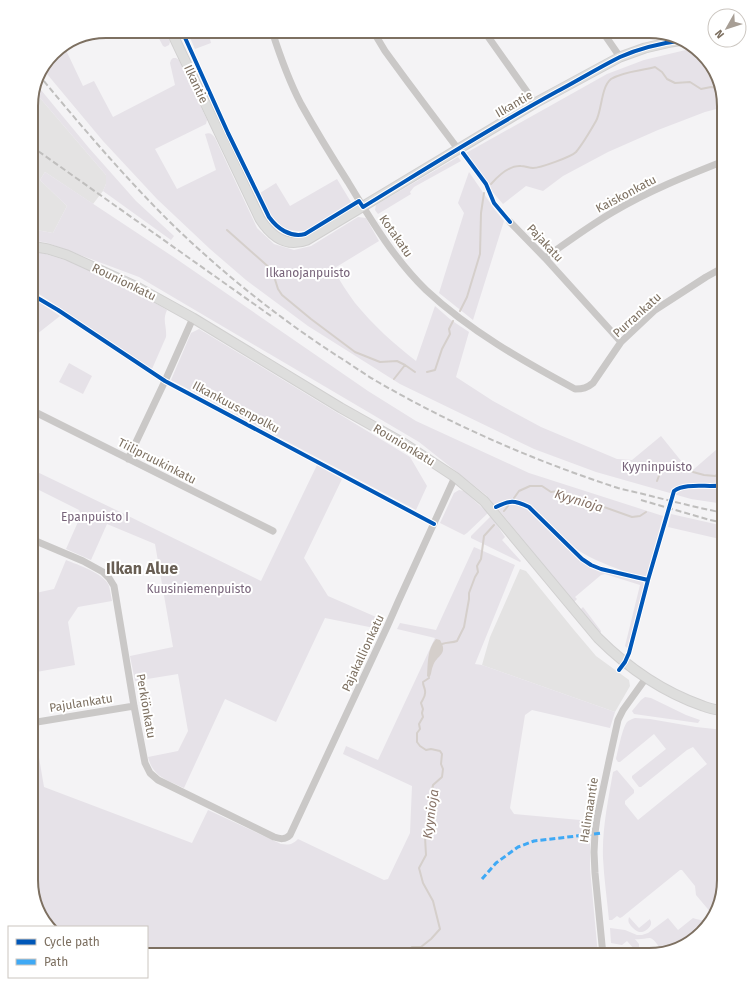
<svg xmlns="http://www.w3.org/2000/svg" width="755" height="986" viewBox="0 0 755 986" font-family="'Fira Sans',sans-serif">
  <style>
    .built { fill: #e4e3e3 }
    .green { fill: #e6e2e8 }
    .water { fill: #d5cfcb }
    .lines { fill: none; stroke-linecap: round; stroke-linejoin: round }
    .stream { stroke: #d5cfcb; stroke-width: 2 }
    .major-casing { stroke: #d1d0d0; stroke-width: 11 }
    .minor { stroke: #cac8c7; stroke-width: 7 }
    .major { stroke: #dededd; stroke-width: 9 }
    .rail { stroke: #bfbebd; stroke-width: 2; stroke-dasharray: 6 3; stroke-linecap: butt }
    .quiet { stroke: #3fa9f5; stroke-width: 3; stroke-dasharray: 6 3; stroke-linecap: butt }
    .cycleway-casing { stroke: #fff; stroke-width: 6 }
    .cycleway { stroke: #0057b8; stroke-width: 4 }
    .labels { text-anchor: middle; stroke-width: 4; stroke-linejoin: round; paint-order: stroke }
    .street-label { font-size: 12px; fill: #7d7061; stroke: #fff }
    .park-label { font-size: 12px; fill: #78647a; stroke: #fff }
    .water-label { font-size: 13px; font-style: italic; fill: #867266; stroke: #fff }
    .district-label { font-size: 16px; font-weight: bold; fill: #685e53; stroke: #fff }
    .rim { fill: none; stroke: #7d7061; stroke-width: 2 }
  </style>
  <rect width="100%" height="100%" fill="#f4f3f5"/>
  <path class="built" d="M34 91 106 175V184L103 191 93 204 45 172 40 180 67 206 53 233 31 229V101Z
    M520 569 526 571 574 630 596 656 629 680 630 686 615 712 482 665 490 637Z"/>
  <path class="green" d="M155 31H165L170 42 169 45 165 47 163 46Z
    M187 31H208L211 43 195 49Z
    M78 41 65 48 83 86 94 81 113 117 175 85 170 63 171 60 173 58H176L179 60 207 120 206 124 155 149 177 189 216 170 205 134C210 132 212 134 215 138L257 228 274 244 294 250 311 246 358 217 366 218 379 241 333 269C340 281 347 292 355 303 373 325 394 344 416 361L435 306 451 320 469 332 456 377 493 401 541 427 617 459 632 460 661 436 686 467 694 469 724 443V504L691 499 596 472 534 449 400 384 308 326 246 280 210 249 157 199 103 141 42 68 56 50Z
    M694 48 712 64 724 107 705 112 658 130 608 152 563 176 543 191 526 186 503 204 490 189 466 153 607 74 644 60Z
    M36 84 89 148 136 201 174 236 171 240 103 191 106 184V175L34 91Z
    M458 157 461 161 414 187 410 192 411 194 378 214 375 210 376 205Z
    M45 172 175 258 368 391 416 421 529 473 663 516 647 576C640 578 630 573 623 571 605 564 586 557 571 545 555 531 529 493 505 500 502 501 498 503 494 505L486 495 419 442 139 277 48 243 31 240V229L53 233 67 206 40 180Z
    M469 172 495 210 504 221 473 320 439 293 464 213 458 203Z
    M337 179 351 202 305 231C276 233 270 215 260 193L276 183 290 206Z
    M31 251 39 252 87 267 131 289 167 310C162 321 167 325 166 337L152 369 39 294 31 284Z
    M39 302 60 316 32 338 31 339V310Z
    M199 329 410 457 427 486 416 510 171 380 191 333Z
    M69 363 92 376 83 394 59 382Z
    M317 465 342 479 304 558 328 596 383 620 379 629 325 618 276 722 225 699 184 788C167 780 153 777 148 757L178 751 188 731 178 674 135 681 130 656 173 647 155 544 107 524 91 560 66 549 81 515 79 510 31 486V469L114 509 261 581Z
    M459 490 464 491 488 513 467 533 464 535 440 523 454 493Z
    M507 504 518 505 528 510 568 548 585 561 605 570 627 578 643 582 644 586 628 649 625 646 640 585 605 574 601 575 575 597 577 599 574 602 498 509Z
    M671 514 724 526V540L668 527Z
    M491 516 505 537 502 540 521 561 520 562 471 538V536Z
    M474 547 515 565 475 664 482 665 615 712 610 728 532 710 525 715 510 808 514 814 591 821 590 844V869L598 955H147V927H49L43 922 31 880V729L34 728 44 787 192 843 208 810 281 844C289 845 292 845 298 839L384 880 388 879 410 833 412 786 343 754 346 746 378 760 435 638 397 629 400 623 436 630Z
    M66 560C78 565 104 573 109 586 110 590 111 596 112 601L78 607 68 622 75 665 31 673V594L54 589Z
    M583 607 601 631V632L599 633 580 610Z
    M645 697 651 698 686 715 700 720 698 723 634 714 632 711 641 700Z
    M635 718 650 719 696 727 724 730V880L714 917 691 943 662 951C659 948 655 939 650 938 645 938 640 940 635 939L639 944V947L636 950H635L627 941 622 945 611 943 610 928 625 930 637 935H642L648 933 668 918 678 930 693 918C703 921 704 922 712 914L696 895 695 886 682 870H680L622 917 620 918 617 916 612 920H609C607 899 604 879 603 858 602 829 608 801 613 772L617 770 634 790V793L625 801V804L638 820 707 764 693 747 687 750 641 787H639L632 778V776L666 749 654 734 620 762H618L616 759C618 751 622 729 627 722 629 720 632 719 635 718Z
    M629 917 639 928 650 919C650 920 651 921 651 922 652 927 644 933 639 932 636 931 633 928 631 926 628 922 628 921 629 917Z"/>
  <path class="water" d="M436 639 440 640C449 655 436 655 433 666 431 670 432 674 429 678L427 676C428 663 427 649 436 639Z"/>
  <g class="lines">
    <path class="stream" d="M491 184C498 176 510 165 521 166 525 166 529 168 533 168 540 168 571 157 576 152 581 146 592 128 596 121 602 110 601 87 611 79 624 71 641 71 655 67L662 72 667 79 675 83 690 82 701 89 711 87 719 88
      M227 230 272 270 278 289 282 295 311 319 355 352 380 362 397 361 405 365
      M460 311 467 297 480 254 481 213 484 193
      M427 372 435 370 442 349 450 334 449 329 453 321
      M394 379 405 365 415 372
      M657 481 660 473 667 469 677 466 684 467 693 472 704 475 715 476 719 474 724 471
      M514 498 519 491 530 486H542L551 492 559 491 632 517 640 516 646 512
      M504 511 508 506
      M442 644C447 642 452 643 457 641L464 627 469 599V593L475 577 478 572 477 566 481 559 484 536 494 525
      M408 951 412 947H421L431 939 440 929 433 901 423 883 419 868 426 855 425 837 431 824V794L433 785 442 777 443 769 441 764 442 754 440 751 431 749 426 750 420 746 417 742V733L420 729 419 724 423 717 422 713 423 709 421 703C423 699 426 696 425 691 425 688 423 686 423 682L429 678"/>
    <g class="major-casing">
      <path id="major" d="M171 31 260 219C271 236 286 248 307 240L535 103 620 57 645 48 671 42 684 40
        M31 246 48 249 67 255 137 287 193 318 341 408 405 444 455 477 484 501 598 638C628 668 663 692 703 706 710 709 717 710 724 711"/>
    </g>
    <path class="minor" d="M272 31C280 56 289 81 301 104 316 131 332 157 348 182 371 220 394 259 426 290 470 331 523 361 575 389 583 389 587 388 593 383L621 342 655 310 706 277 724 267
      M373 31 385 51 407 81 458 149
      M484 31 535 103
      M602 31 620 57
      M510 222 545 258 621 342
      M545 258C567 242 589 226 613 212 648 191 686 176 724 161
      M31 410 273 531
      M128 459 165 381 193 318
      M31 539 83 561 103 572 109 578 114 586 134 706 145 763 150 773 158 780 274 837C280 839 285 840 290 835L387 627 398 602 455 477
      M31 723 134 706
      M603 955 595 873 594 852 595 833 597 818 609 761 618 720 623 710 646 678"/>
    <use href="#major" class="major"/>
    <path class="rail" d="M38 74C82 127 126 179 175 227 225 275 280 319 339 357 352 365 364 374 378 382 454 426 535 461 618 488 629 491 640 493 651 496 675 502 699 508 724 513
      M31 146 271 316
      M641 500 710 520 724 523"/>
    <path class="quiet" d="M482 879 496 863 518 847 534 841 602 833"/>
    <g class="cycleway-casing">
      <path id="cycleway" d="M182 31 228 133 269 217C277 228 290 238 305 234L359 201 363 207C427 168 490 128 556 92 577 81 598 68 620 57 640 48 662 43 684 40
        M463 153 486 184 494 203 510 222
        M36 297 58 310 165 381 434 524
        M496 507C510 500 514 500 529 507L582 559 591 565 601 569 648 580
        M619 670 625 662 629 653 648 580 674 491C686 482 709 488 724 485"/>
    </g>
    <use href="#cycleway" class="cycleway"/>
  </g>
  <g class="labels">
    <g class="street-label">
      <text transform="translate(196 84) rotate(65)" y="4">Ilkantie</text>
      <text transform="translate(514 104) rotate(-30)" y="4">Ilkantie</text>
      <text transform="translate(626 194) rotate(-28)" y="4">Kaiskonkatu</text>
      <text transform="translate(396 236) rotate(55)" y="4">Kotakatu</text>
      <text transform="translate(545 243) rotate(47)" y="4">Pajakatu</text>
      <text transform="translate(124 282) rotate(26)" y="4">Rounionkatu</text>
      <text transform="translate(637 315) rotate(-42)" y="4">Purrankatu</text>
      <text transform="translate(236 407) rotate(28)" y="4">Ilkankuusenpolku</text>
      <text transform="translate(404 445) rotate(31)" y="4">Rounionkatu</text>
      <text transform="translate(157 461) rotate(27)" y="4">Tiilipruukinkatu</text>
      <text transform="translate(363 653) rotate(-65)" y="4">Pajakallionkatu</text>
      <text transform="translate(81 703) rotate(-9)" y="4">Pajulankatu</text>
      <text transform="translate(146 706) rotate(80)" y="4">Perkiönkatu</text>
      <text transform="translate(589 810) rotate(-81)" y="4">Halimaantie</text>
    </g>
    <g class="park-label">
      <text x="308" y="277">Ilkanojanpuisto</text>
      <text x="657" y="471">Kyyninpuisto</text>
      <text x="95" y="521">Epanpuisto I</text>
      <text x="199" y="593">Kuusiniemenpuisto</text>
    </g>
    <g class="water-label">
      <text transform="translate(579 500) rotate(17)" y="5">Kyynioja</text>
      <text transform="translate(430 814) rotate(-82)" y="5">Kyynioja</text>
    </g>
    <g class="district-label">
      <text x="142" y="574">Ilkan Alue</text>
    </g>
  </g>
  <path d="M0 0H755V986H0ZM106 38H649A68 68 0 0 1 717 106V880A68 68 0 0 1 649 948H106A68 68 0 0 1 38 880V106A68 68 0 0 1 106 38Z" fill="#fff" fill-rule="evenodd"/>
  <path class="rim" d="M106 38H649A68 68 0 0 1 717 106V880A68 68 0 0 1 649 948H106A68 68 0 0 1 38 880V106A68 68 0 0 1 106 38Z"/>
  <rect x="8" y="926" width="140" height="52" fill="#ffffff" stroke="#cbc6c0"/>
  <rect x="16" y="939" width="20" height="6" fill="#0057b8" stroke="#cbc6c0"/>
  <text x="44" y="946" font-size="12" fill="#7d7061">Cycle path</text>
  <rect x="16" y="959" width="20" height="6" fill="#3fa9f5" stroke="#cbc6c0"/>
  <text x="44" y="966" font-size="12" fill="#7d7061">Path</text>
  <g transform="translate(727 28) rotate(231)"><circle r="19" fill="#ffffff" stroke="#cbc6c0"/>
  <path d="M0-3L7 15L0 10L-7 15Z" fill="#a79e95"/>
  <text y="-6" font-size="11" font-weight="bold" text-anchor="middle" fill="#7d7061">N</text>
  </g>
</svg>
